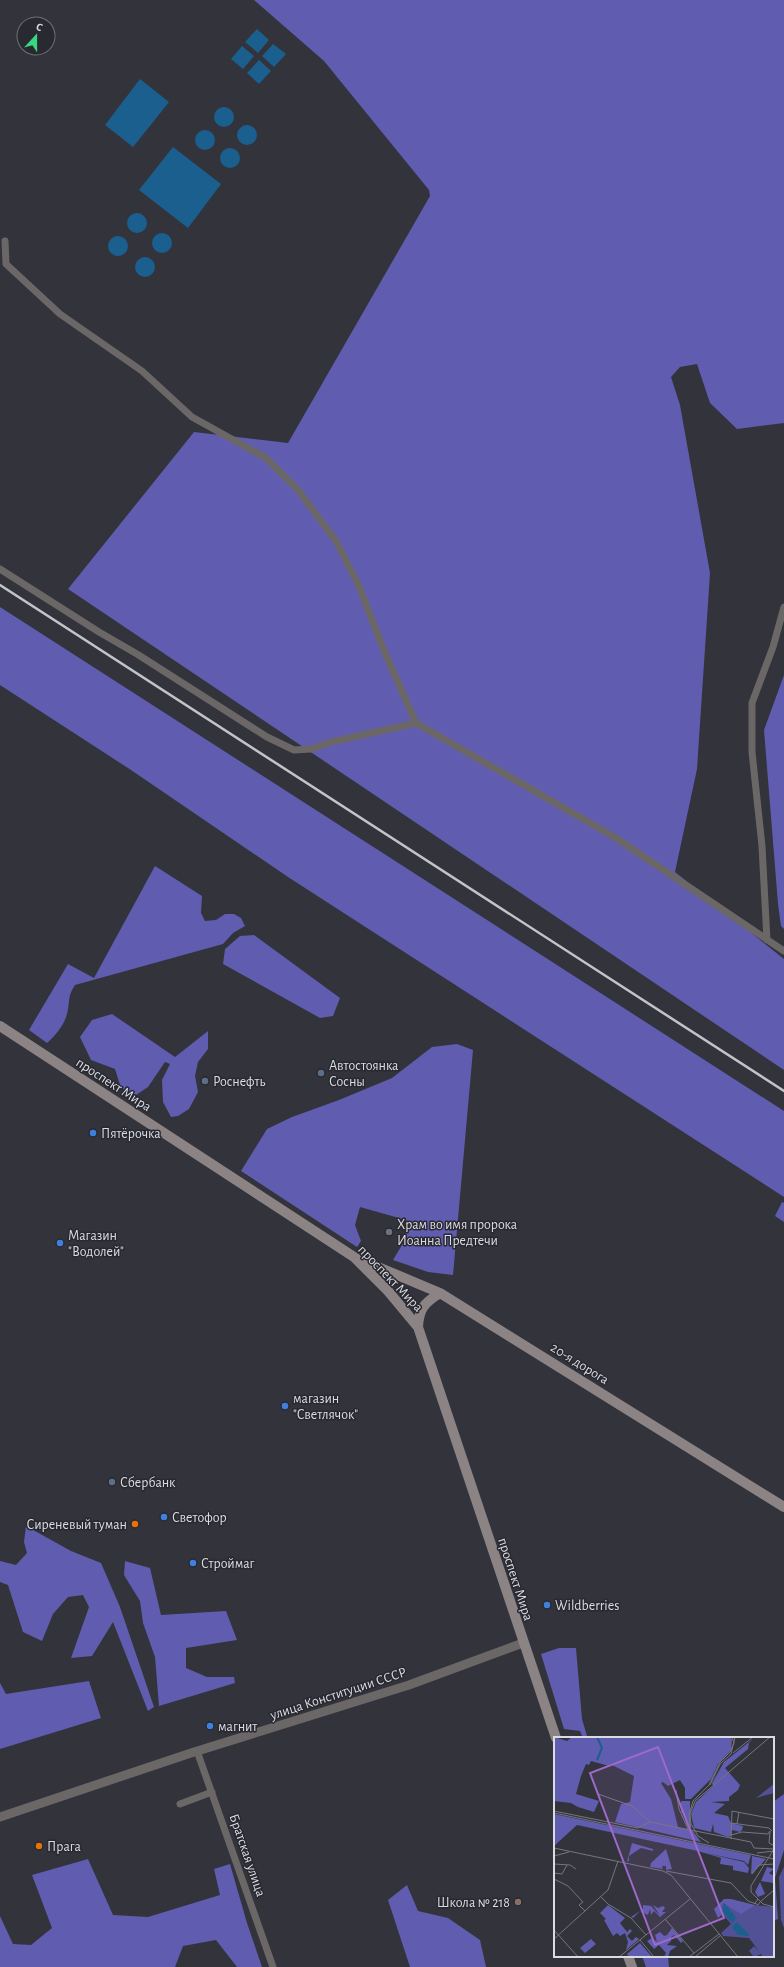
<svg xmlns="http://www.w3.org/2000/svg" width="784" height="1967" viewBox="0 0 784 1967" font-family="'Alegreya Sans',sans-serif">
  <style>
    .green { fill: #535196 }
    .forest { fill: #605caf }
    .water { fill: #1b5f8f }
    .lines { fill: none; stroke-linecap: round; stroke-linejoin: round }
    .minor { stroke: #6c6767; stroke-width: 7 }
    .tertiary { stroke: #6c6767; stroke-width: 9 }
    .secondary { stroke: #8c8484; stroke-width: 10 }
    .rail { stroke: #c3c4c9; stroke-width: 2.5 }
    .service-dot { fill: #5c6f8a; stroke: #282931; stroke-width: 1.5 }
    .shop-dot { fill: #3f7fe0; stroke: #282931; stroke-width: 1.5 }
    .worship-dot { fill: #6b7280; stroke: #282931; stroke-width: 1.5 }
    .food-dot { fill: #e8710a; stroke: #282931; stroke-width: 1.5 }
    .education-dot { fill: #8d6e63; stroke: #282931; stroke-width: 1.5 }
    .labels { text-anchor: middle; stroke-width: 3; stroke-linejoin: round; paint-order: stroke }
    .poi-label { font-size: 14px; fill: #dbdce1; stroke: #282931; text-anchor: start }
    .street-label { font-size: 14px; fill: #dbdce1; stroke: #282931 }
    .inset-river { fill: none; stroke: #1b5f8f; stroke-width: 2 }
    .inset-road { fill: none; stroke: #76777d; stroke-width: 1 }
    .view { fill: #9d6acb; fill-opacity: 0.15; stroke: #9d6acb; stroke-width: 2 }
    .inset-edge { fill: none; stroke: #dbdce1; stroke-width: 2 }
  </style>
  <rect width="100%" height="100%" fill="#32333b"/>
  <path class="green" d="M784 1867V1928L781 1920 779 1877Z"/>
  <path class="forest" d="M254 0H784V423L737 429 710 403 697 364 680 367 671 377 680 405 710 573 697 769 675 872 784 959V1070L68 589 194 432 288 443 430 196 429 190 324 61Z
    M0 607 784 1111V1197L288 877 131 770 0 685Z
    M784 675V929L781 926 778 904 764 730Z
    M155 866 202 896 201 913 205 921 216 920 225 914H234L241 918 245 926 233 933 223 944 75 985C68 996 70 998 68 1009 66 1023 57 1034 47 1043L29 1030 68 964 94 978Z
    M254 935 340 998 333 1016 320 1018 223 964 225 949 240 936Z
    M112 1014 175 1057 208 1031V1049L198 1062 195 1076 198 1092 189 1109 178 1116 171 1117 163 1102 162 1080 170 1064 165 1062 148 1087 136 1095 121 1088 115 1069 91 1060 80 1037 92 1020Z
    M457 1044 473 1050 453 1275 428 1272 393 1260 405 1240 406 1220 360 1207 355 1225 361 1241 357 1247 241 1171 267 1129 292 1117 339 1100 392 1078 432 1047Z
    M782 1202 784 1203V1222L775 1216Z
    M26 1526 71 1551 101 1563 120 1607 154 1707 148 1711 113 1622 92 1656 71 1658 89 1607 83 1595 68 1597 53 1614 42 1641 23 1632 8 1585 0 1582V1561L16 1565 27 1553 24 1542Z
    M125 1561 150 1568 161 1615 226 1611 237 1640 186 1648V1668L207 1677H234L235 1683 159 1706 155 1657 143 1623 140 1601 124 1575Z
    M559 1648H576L582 1719 587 1736 597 1738H583L580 1731 564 1729 541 1654Z
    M89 1681 101 1718 0 1749V1683L6 1694Z
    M784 1794V1850L775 1878 778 1919 773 1921V1802Z
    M88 1859 113 1915 148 1917 220 1895 214 1869 230 1864 247 1923 262 1967H237L216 1940 183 1946 175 1967H0V1916L13 1944 31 1945 52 1928 32 1875Z
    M407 1885 418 1911 448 1918 480 1940 486 1967H410L388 1900Z
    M642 1956H668L669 1967H646Z"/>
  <path class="water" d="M257 29 269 40 258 53 245 42Z
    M273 44 286 54 274 67 262 56Z
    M242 46 254 56 243 69 231 59Z
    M259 60 271 71 259 84 247 73Z
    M140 79 169 102 133 147 105 125Z
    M214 117a10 10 0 1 1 20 0a10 10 0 1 1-20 0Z
    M237 135a10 10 0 1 1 20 0a10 10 0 1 1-20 0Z
    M195 140a10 10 0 1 1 20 0a10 10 0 1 1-20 0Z
    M173 147 221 184 188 228 139 190Z
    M220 158a10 10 0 1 1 20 0a10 10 0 1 1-20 0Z
    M127 223a10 10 0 1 1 20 0a10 10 0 1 1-20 0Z
    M152 243a10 10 0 1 1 20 0a10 10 0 1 1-20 0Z
    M108 246a10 10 0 1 1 20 0a10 10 0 1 1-20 0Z
    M135 267a10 10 0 1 1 20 0a10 10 0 1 1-20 0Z"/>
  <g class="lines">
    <path class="minor" d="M5 241 6 264 60 314 142 371 192 417 266 458 298 490 336 541 358 584 385 653 416 723
      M0 569 99 632 137 654 267 737 294 750 311 749 331 742 416 723 616 838 784 951
      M767 940 762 846 752 752V703L773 647 784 607
      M197 1751 273 1967
      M180 1804 212 1792"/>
    <path class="tertiary" d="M0 1817 191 1753 409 1685 523 1643"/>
    <path class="secondary" d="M0 1026 354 1257 388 1291 418 1327 556 1738
      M359 1259 440 1293 784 1507
      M418 1327C419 1309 424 1303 440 1293
      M628 1956 632 1967"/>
    <path class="rail" d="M0 585 784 1091"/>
  </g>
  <g class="service-dot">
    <circle cx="321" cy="1073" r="4"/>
    <circle cx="205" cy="1081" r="4"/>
    <circle cx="112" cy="1482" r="4"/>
  </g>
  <g class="shop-dot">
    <circle cx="93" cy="1133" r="4"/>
    <circle cx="60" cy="1243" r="4"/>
    <circle cx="285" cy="1406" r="4"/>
    <circle cx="164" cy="1517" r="4"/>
    <circle cx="193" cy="1563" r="4"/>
    <circle cx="547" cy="1605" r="4"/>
    <circle cx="210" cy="1726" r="4"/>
  </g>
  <circle class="worship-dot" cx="389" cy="1232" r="4"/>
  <g class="food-dot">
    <circle cx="135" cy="1524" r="4"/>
    <circle cx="39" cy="1846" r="4"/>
  </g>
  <circle class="education-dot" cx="518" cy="1902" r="4"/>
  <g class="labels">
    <g class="poi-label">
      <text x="329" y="1070">Автостоянка<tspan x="329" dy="16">Сосны</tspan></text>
      <text x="213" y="1086">Роснефть</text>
      <text x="101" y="1138">Пятёрочка</text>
      <text x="397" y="1229">Храм во имя пророка<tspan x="397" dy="16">Иоанна Предтечи</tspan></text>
      <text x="68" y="1240">Магазин<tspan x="68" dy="16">"Водолей"</tspan></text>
      <text x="293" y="1403">магазин<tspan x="293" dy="16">"Светлячок"</tspan></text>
      <text x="120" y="1487">Сбербанк</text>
      <text x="172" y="1522">Светофор</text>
      <text x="127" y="1529" text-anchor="end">Сиреневый туман</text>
      <text x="201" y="1568">Строймаг</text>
      <text x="555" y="1610">Wildberries</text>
      <text x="218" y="1731">магнит</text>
      <text x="47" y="1851">Прага</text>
      <text x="510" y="1907" text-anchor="end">Школа № 218</text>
    </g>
    <g class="street-label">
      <text transform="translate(114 1084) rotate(33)" y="5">проспект Мира</text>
      <text transform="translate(391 1278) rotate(46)" y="5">проспект Мира</text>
      <text transform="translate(580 1363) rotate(32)" y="5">20-я дорога</text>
      <text transform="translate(516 1579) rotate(72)" y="5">проспект Мира</text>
      <text transform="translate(338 1693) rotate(-18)" y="5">улица Конституции СССР</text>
      <text transform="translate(248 1855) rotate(71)" y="5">Братская улица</text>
    </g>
  </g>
  <g transform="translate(554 1737)">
    <rect width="220" height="220" fill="#32333b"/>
    <path d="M220 47V56L202 61ZM167 165 220 170V220H209L207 217 200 220 195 214 200 209 205 214 195 201 169 199 167 196 177 187 166 174Z" fill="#535196"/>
    <path d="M0 0 13 4 18 0H174L178 2 177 13 164 27 157 42 137 62H131V51L126 43 114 49 109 45 107 46 117 62 124 90 139 94 147 105 61 85 67 67 76 65 80 39 56 27 55 29 37 24 35 28 32 27 27 39 22 57 45 64 40 75 24 70 17 66 0 64ZM199 2 195 6 194 12 171 31 186 48 184 53 175 60V64L157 65 171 67 160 76 174 79 177 86 189 89 188 93 186 95 178 93 177 99 174 100 160 95 159 87 157 95 140 91 137 77 142 65 159 49 158 46 170 25ZM127 64H136V91L127 74ZM0 77 197 118 194 128 190 124 151 116 190 125 195 131 194 136 179 133V129L166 127 167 121 144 114 23 88 0 109ZM78 106 99 112V114L87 111 75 119V124L73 125ZM112 112 118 132 112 133V129H108L109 132 96 130 97 126ZM198 119 212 122 198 137H197ZM213 130 220 132 215 136 220 139V146L207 144ZM206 145 211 157 204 160 201 155ZM170 162H177L201 168 187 177 169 166 166 171 168 177 164 181 160 172ZM54 168 71 181 66 186 73 195 76 192 78 194 73 199 78 204 82 200 85 202 72 213 74 205 71 196 66 199 63 196 59 199 50 183 52 182 46 176ZM89 168 97 169 106 179 99 168 104 171 109 169 111 171 108 175H112L106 180 100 174 97 178 96 172 94 178 86 174 79 181 77 180 89 172ZM118 191 129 204 127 206 120 198 117 200V204L113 208 123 209 116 214 114 220H110L112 216 105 208 100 212 93 204 98 201 103 205 101 198 106 195 110 199 113 198ZM37 202 42 207 31 216 26 211ZM86 206 98 220H75L73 217Z" fill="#605caf"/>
    <path d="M170 166 182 180 179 186 168 175ZM183 185 195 197V199L184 198 178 190Z" fill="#1b5f8f"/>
    <path class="inset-river" d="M43 0 48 11 43 23"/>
    <path class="inset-road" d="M179 16 199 0M156 48 166 27 177 17 181 0M122 53 125 72 134 92M44 57 78 69 96 85M0 74 84 91 96 85 197 105M0 76 220 122M177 86 215 91 218 94M183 87 185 75M137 93 135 78 139 64 155 48 166 25 176 15 180 6 178 0M177 98 188 95 214 97 216 94 215 106 219 108M177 102 178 74 220 82M197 105 200 111 220 112M155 106 144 99 137 87 136 77 141 64 216 0M0 111 109 134 117 138 184 220M203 116 220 114M0 119 15 115M0 127 16 128 22 132M112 134 177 146 194 164 202 167M0 136 8 137 13 128M198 137 205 128 220 127M0 142 14 149 29 165 25 168 31 174M47 160 54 167 77 181 92 198M204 162 197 155V149L220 112M206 165 220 153M206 165 204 168 201 166 204 162 209 167 220 170M111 182 140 216M0 193 24 220M0 202 54 153 64 124M86 203 100 220M65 220 136 162M135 220 165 197M141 220 167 198"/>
    <path class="view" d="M104 10 170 181 101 208 36 36Z"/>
    <rect width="220" height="220" class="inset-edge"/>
  </g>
  <g transform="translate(36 36) rotate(21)"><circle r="19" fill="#282931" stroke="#707177"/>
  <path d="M0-3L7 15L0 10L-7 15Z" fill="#38d880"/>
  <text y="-6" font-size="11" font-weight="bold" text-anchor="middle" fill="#dbdce1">С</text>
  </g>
</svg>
